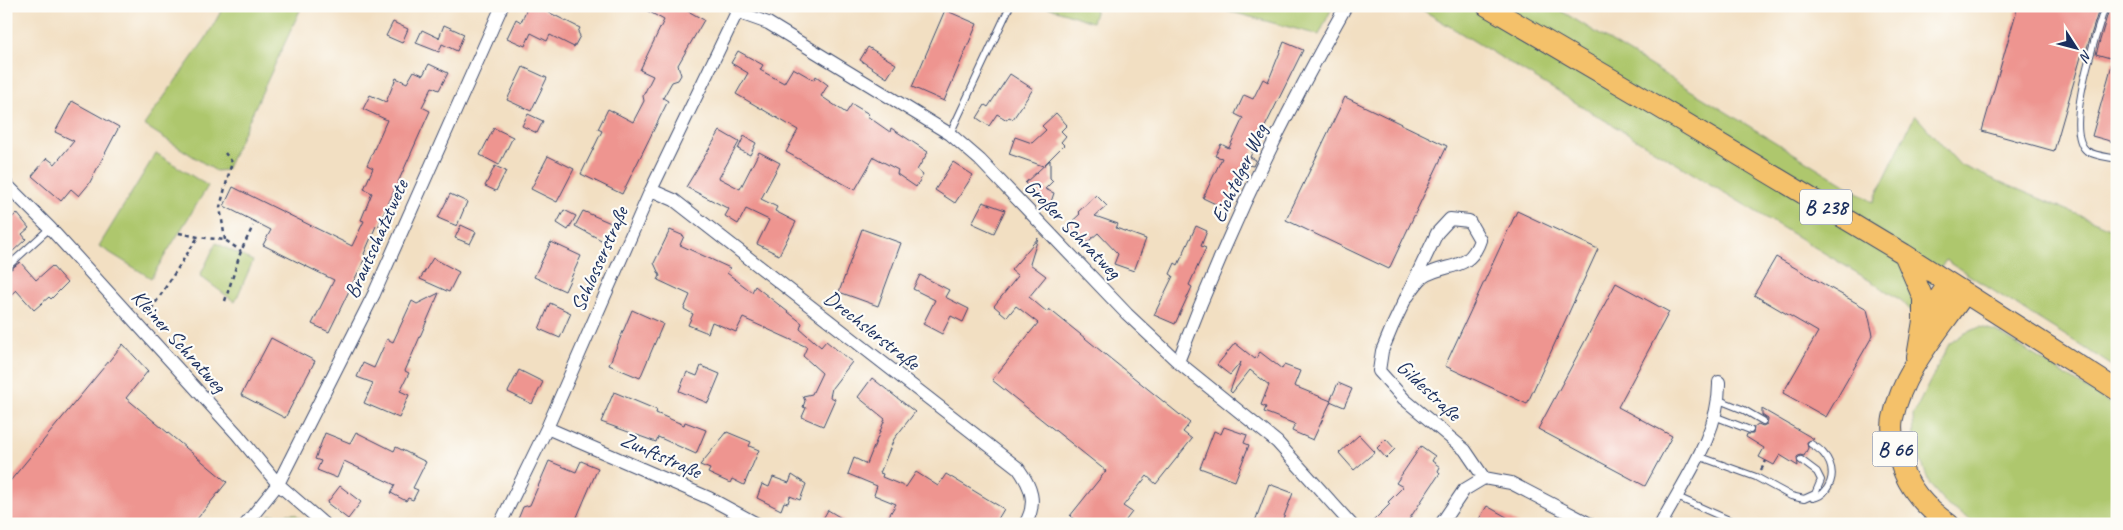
<svg xmlns="http://www.w3.org/2000/svg" width="2123" height="530" viewBox="0 0 2123 530" font-family="Caveat,sans-serif">
  <style>
    .green { fill: #aec76d; stroke: #647b66 }
    .building { fill: #ee9590 }
    .lines { fill: none; stroke-linecap: round; stroke-linejoin: round }
    .service-casing { stroke: #3b496d; stroke-width: 8 }
    .minor-casing { stroke: #3b496d; stroke-width: 14 }
    .primary-casing { stroke: #3b496d; stroke-width: 22 }
    .path { stroke: #3b496d; stroke-width: 2.5; stroke-dasharray: 4 4; stroke-linecap: butt }
    .service { stroke: #fff; stroke-width: 6 }
    .minor { stroke: #fff; stroke-width: 12 }
    .primary { stroke: #f4c16a; stroke-width: 20 }
    .labels { text-anchor: middle; stroke-width: 4.5; stroke-linejoin: round; paint-order: stroke }
    .shield { fill: #fdfcf7; stroke: #5f6c8c; stroke-width: 1 }
    .shield-label { font-size: 20px; font-weight: bold; fill: #1b2f5e }
    .street-label { font-size: 21px; fill: #1b2f5e; stroke: #fdfcf7 }
  </style>
  <rect width="100%" height="100%" fill="#fdfcf7"/>
  <filter id="ink" filterUnits="userSpaceOnUse"><feTurbulence type="fractalNoise" baseFrequency=".02" numOctaves="2"/><feDisplacementMap in="SourceGraphic" scale="10" xChannelSelector="R" yChannelSelector="G"/><feConvolveMatrix kernelMatrix="1 2 1 2 8 2 1 2 1" color-interpolation-filters="sRGB"/></filter>
  <filter id="wash" filterUnits="userSpaceOnUse"><feTurbulence type="fractalNoise" baseFrequency=".0096" numOctaves="4" result="noise"/><feDisplacementMap in="SourceGraphic" scale="20" xChannelSelector="R" yChannelSelector="G"/><feGaussianBlur stdDeviation="1.12" result="paint"/><feColorMatrix in="noise" values="0 0 0 0 0 0 0 0 0 0 0 0 0 0 0 0 0 1.4 0 .05"/><feComposite in="paint" operator="in"/></filter>
  <g filter="url(#wash)">
    <rect width="100%" height="100%" fill="#f2dfc2"/>
    <path class="green" d="M224 6H302L226 170 216 171 144 125 206 38Z
      M1045 6H1097L1092 22Z
      M1209 6H1333L1319 35Z
      M1416 6H1553L1873 202 1915 115 1960 165 2117 231V369C2061 331 2002 298 1946 260L1912 312 1902 301 1877 285Z
      M156 153 208 186 151 278 99 246Z
      M216 243 253 261 235 302 200 276Z
      M1980 327 1996 331 2117 408V524H1977L1948 506 1930 485 1914 442 1913 415 1949 344 1963 334Z
      M295 514 307 524H262L269 515Z"/>
    <g id="blocks">
      <path class="building" d="M528 6H536L580 28 578 32 580 36 574 47 550 35 547 41 531 33 525 46 507 38 516 19 521 22Z
        M639 6H679L704 20 678 65 681 75 678 80 672 82 663 98 668 101 622 194 581 174 602 131 598 129 608 109 633 122 644 101 643 96 653 76 640 70 664 20Z
        M2018 6H2100L2086 51 2083 50 2054 151 1982 131Z
        M2110 6H2117V60L2096 54Z
        M945 10 977 24 944 101 912 87Z
        M393 22 408 29 402 43 386 36Z
        M444 25 464 34 457 51 442 44 439 52 416 43 422 30 439 38Z
        M1284 42 1303 50 1250 157 1256 160 1253 166 1244 164 1224 208 1203 198 1222 158 1215 156 1221 144 1229 148 1243 118 1235 114 1244 95 1253 99 1263 79 1268 82Z
        M868 47 896 64 887 78 860 60Z
        M738 51 763 65 760 70 784 83 793 68 814 80 816 76 828 85 821 96 846 113 852 104 869 114 867 116 890 132 891 128 928 152 917 170 923 175 916 187 897 174 898 170 874 157 855 190 786 152 798 130 736 94 748 73 731 63Z
        M2113 61 2117 62V143L2092 136Z
        M429 64 448 73 439 90 432 87 422 107 430 111 378 227 376 226 364 254 366 256 329 332 312 324 334 280 263 245 271 230 224 206 233 187 352 246 364 221 361 220 372 193 364 189 373 168 367 165 387 120 363 109 370 95 386 102 396 78 407 83 414 71 423 75Z
        M523 67 547 78 531 111 507 100Z
        M1010 74 1033 89 1013 119 1009 117 1007 120 997 114 989 126 977 118 985 105 988 107Z
        M1345 97 1447 146 1389 269 1286 220Z
        M72 101 119 127 89 184 79 196 71 189 61 201 32 176 47 158 55 164 74 141 55 132Z
        M1056 113 1067 125 1061 131 1066 136 1061 142 1064 145 1043 166 1009 154 1015 137 1032 143 1046 130 1042 126Z
        M528 114 543 121 537 133 522 126Z
        M494 128 513 137 499 165 480 155Z
        M720 131 739 142 719 178 740 189 759 152 780 163 761 199 777 207 775 211 796 222 779 255 757 244 769 220 746 209 738 224 725 216 729 209 686 187Z
        M744 136 756 143 750 155 738 149Z
        M548 156 574 169 557 202 531 189Z
        M1050 160V178L1053 181 1045 189 1054 193 1049 208 1025 183Z
        M953 162 973 175 955 203 935 190Z
        M495 166 506 171 496 191 485 186Z
        M450 194 467 202 457 226 438 218Z
        M1096 195 1107 206 1095 216 1118 224 1116 228 1146 239 1134 271 1114 264 1118 254 1098 233 1083 246 1066 227 1080 214 1078 212Z
        M983 202 1005 210 994 233 972 223Z
        M564 210 576 216 568 230 557 223Z
        M583 211 613 224 603 241 575 226Z
        M1517 211 1598 249 1527 404 1445 366Z
        M17 213 29 228 22 234 26 239 11 253 13 255 6 261V223Z
        M461 225 476 232 470 244 455 238Z
        M1196 226 1207 231 1201 246 1206 248 1189 285 1192 287 1175 324 1154 315 1173 276 1170 274 1175 263 1178 265Z
        M862 229 901 243 878 306 839 292Z
        M670 230 684 236 680 245 730 268 727 273 752 292 755 286 802 323 800 329 821 347 826 341 852 362 832 388 830 397 835 399 823 426 802 417 806 408 803 407 805 401 803 396 812 394 822 373 803 356 807 347 743 318 736 332 712 322 708 333 688 325 693 314 684 309 690 295 658 280 660 276 654 263Z
        M1038 238 1030 264 1046 276 1029 297 1047 312 1049 309 1190 423 1183 432 1192 439 1156 484 1147 476 1123 506 1132 512 1123 524H1080L1070 516 1106 471 992 380 1038 323 1016 306 1007 317 994 306 1018 276 1011 270Z
        M551 242 581 256 565 291 534 277Z
        M1776 257 1867 309 1873 335 1826 417 1783 393 1818 332 1754 295Z
        M433 258 459 272 449 292 420 279Z
        M20 262 36 280 52 266 67 283 51 299 49 297 34 310 16 290 6 299V273Z
        M920 275 949 290 945 297 969 309 963 322 951 316 942 334 923 324 935 300 913 289Z
        M1616 283 1669 312 1618 407 1672 436 1645 486 1538 429Z
        M439 293 405 371 409 373 400 391 409 395 399 418 364 403 373 383 357 377 363 363 374 368 387 339 393 342 412 301 417 304Z
        M550 303 571 313 560 338 539 329Z
        M632 310 663 324 640 378 609 365Z
        M271 338 315 361 285 418 241 395Z
        M1235 343 1255 359 1260 352 1282 369 1284 365 1300 371 1294 386 1331 401 1313 440 1292 431 1295 424 1264 412 1266 407 1261 405 1269 385 1250 370 1232 393 1230 391 1241 362 1230 375 1217 365Z
        M123 344 148 371 126 398 227 482 193 524H6V486Z
        M701 366 720 374 708 403 679 391 687 372 697 376Z
        M519 370 543 382 532 404 508 392Z
        M872 378 915 412 894 439 880 473 883 474 882 477 906 487 916 472 938 486 946 474 1004 509 995 524H884L896 504 874 495 877 486 848 474 854 458 867 464 885 419 858 397Z
        M1338 383 1352 389 1344 407 1330 401Z
        M614 392 657 410 656 413 684 425 685 422 706 430 696 454 658 437 656 442 601 422Z
        M1762 409 1814 439 1807 442 1808 448 1804 456 1800 455 1797 457 1798 466 1780 455 1774 465 1759 457 1764 448 1746 437 1747 434H1753L1754 427 1758 424 1763 426 1767 424 1768 419 1762 415Z
        M1224 427 1247 435 1244 443 1249 445 1235 481 1200 468 1214 431 1221 434Z
        M356 432 394 451 396 447 426 462 413 488 418 490 413 500 408 498 406 501 391 493 395 485 344 461 337 478 317 470 321 461 315 459 325 433 350 443Z
        M727 432 751 442 749 446 759 450 744 485 732 479 730 483 708 473 710 469 700 465Z
        M1359 435 1375 452 1354 470 1339 453Z
        M1386 439 1395 449 1386 458 1377 448Z
        M1421 446 1435 456 1432 461 1440 467 1438 471 1440 473 1406 524H1370L1390 504 1388 502 1403 487 1396 483Z
        M549 461 576 472 581 461 598 468 574 524H516L523 507 530 505Z
        M792 475 806 484 800 500 790 496 788 503 784 502 781 510 757 498 762 484 769 487 773 477 789 483Z
        M1269 484 1293 493 1281 524H1254Z
        M340 486 361 502 348 519 327 503Z
        M1487 506 1519 524H1476Z
        M828 510 851 524H820Z"/>
    </g>
  </g>
  <g filter="url(#ink)">
    <use href="#blocks" fill-opacity="0" stroke="#3b496d" stroke-width="1"/>
    <g class="lines">
      <g class="service-casing">
        <path id="service" d="M2105 6C2097 33 2062 132 2087 151 2095 156 2108 157 2117 159
          M950 134 1010 6
          M6 268 50 228
          M1719 400 1744 410 1763 421
          M1714 416 1750 430
          M1811 444C1828 453 1839 472 1826 490 1823 494 1819 497 1813 498
          M1698 456 1756 477 1791 496 1804 499 1815 494 1821 480 1817 472 1801 460
          M1675 496 1738 524"/>
      </g>
      <g class="minor-casing">
        <path id="minor" d="M733 6 737 12 768 23 950 134 980 160 1127 314 1178 362 1277 442 1351 524
          M6 184 50 228 237 434 278 484 324 524
          M651 190 674 200 1018 468C1031 486 1038 503 1025 524
          M1408 296C1412 290 1417 282 1423 277 1445 262 1469 273 1480 240L1469 221 1450 219 1437 233 1392 327 1382 351 1379 371 1404 399 1465 450 1484 478
          M1178 362C1224 240 1281 120 1346 6
          M547 428 709 498 757 524
          M246 524 278 484 374 294 502 6
          M500 524 547 428 651 190 737 12
          M1441 524 1464 490 1484 478 1511 483 1590 524
          M1661 524C1684 480 1720 433 1719 382"/>
      </g>
      <g class="primary-casing">
        <path id="primary" d="M1487 6 1637 94 1904 254 2117 390
          M1904 254 1923 298V321
          M1917 357 1923 321 1949 283
          M1949 524C1927 509 1908 488 1900 462 1895 449 1890 432 1893 418 1903 370 1938 333 1965 293"/>
      </g>
      <path class="path" d="M179 233 198 237 225 240 241 251
        M225 240 220 207 232 162 225 153
        M225 301 241 251 253 226
        M147 316 198 237
        M1761 470 1766 461"/>
      <use href="#service" class="service"/>
      <use href="#minor" class="minor"/>
      <use href="#primary" class="primary"/>
    </g>
  </g>
  <g class="labels">
    <g class="shield">
      <rect x="1800" y="189.5" width="52" height="35" rx="4"/>
      <rect x="1872.5" y="431.5" width="45" height="35" rx="4"/>
    </g>
    <g class="shield-label">
      <text x="1826" y="214">B 238</text>
      <text x="1895" y="456">B 66</text>
    </g>
    <g class="street-label">
      <text transform="translate(1239 173) rotate(-65)" y="7">Eichtelger Weg</text>
      <text transform="translate(1073 229) rotate(46)" y="7">Großer Schratweg</text>
      <text transform="translate(376 239) rotate(-66)" y="7">Brautschatztwete</text>
      <text transform="translate(599 259) rotate(-66)" y="7">Schlosserstraße</text>
      <text transform="translate(872 330) rotate(38)" y="7">Drechslerstraße</text>
      <text transform="translate(179 341) rotate(48)" y="7">Kleiner Schratweg</text>
      <text transform="translate(1429 390) rotate(43)" y="7">Gildestraße</text>
      <text transform="translate(661 455) rotate(24)" y="7">Zunftstraße</text>
    </g>
  </g>
  <rect width="2123" height="530" fill="none" stroke="#fdfcf7" stroke-width="25"/>
  <g transform="translate(2076 48) rotate(126)" stroke="#fdfcf7" stroke-width="4" paint-order="stroke">
  <path d="M0-4L9 19L0 12L-9 19Z" fill="#1b2f5e"/>
  <text y="-8" font-size="14" font-weight="bold" text-anchor="middle" fill="#1b2f5e">N</text>
  </g>
</svg>
